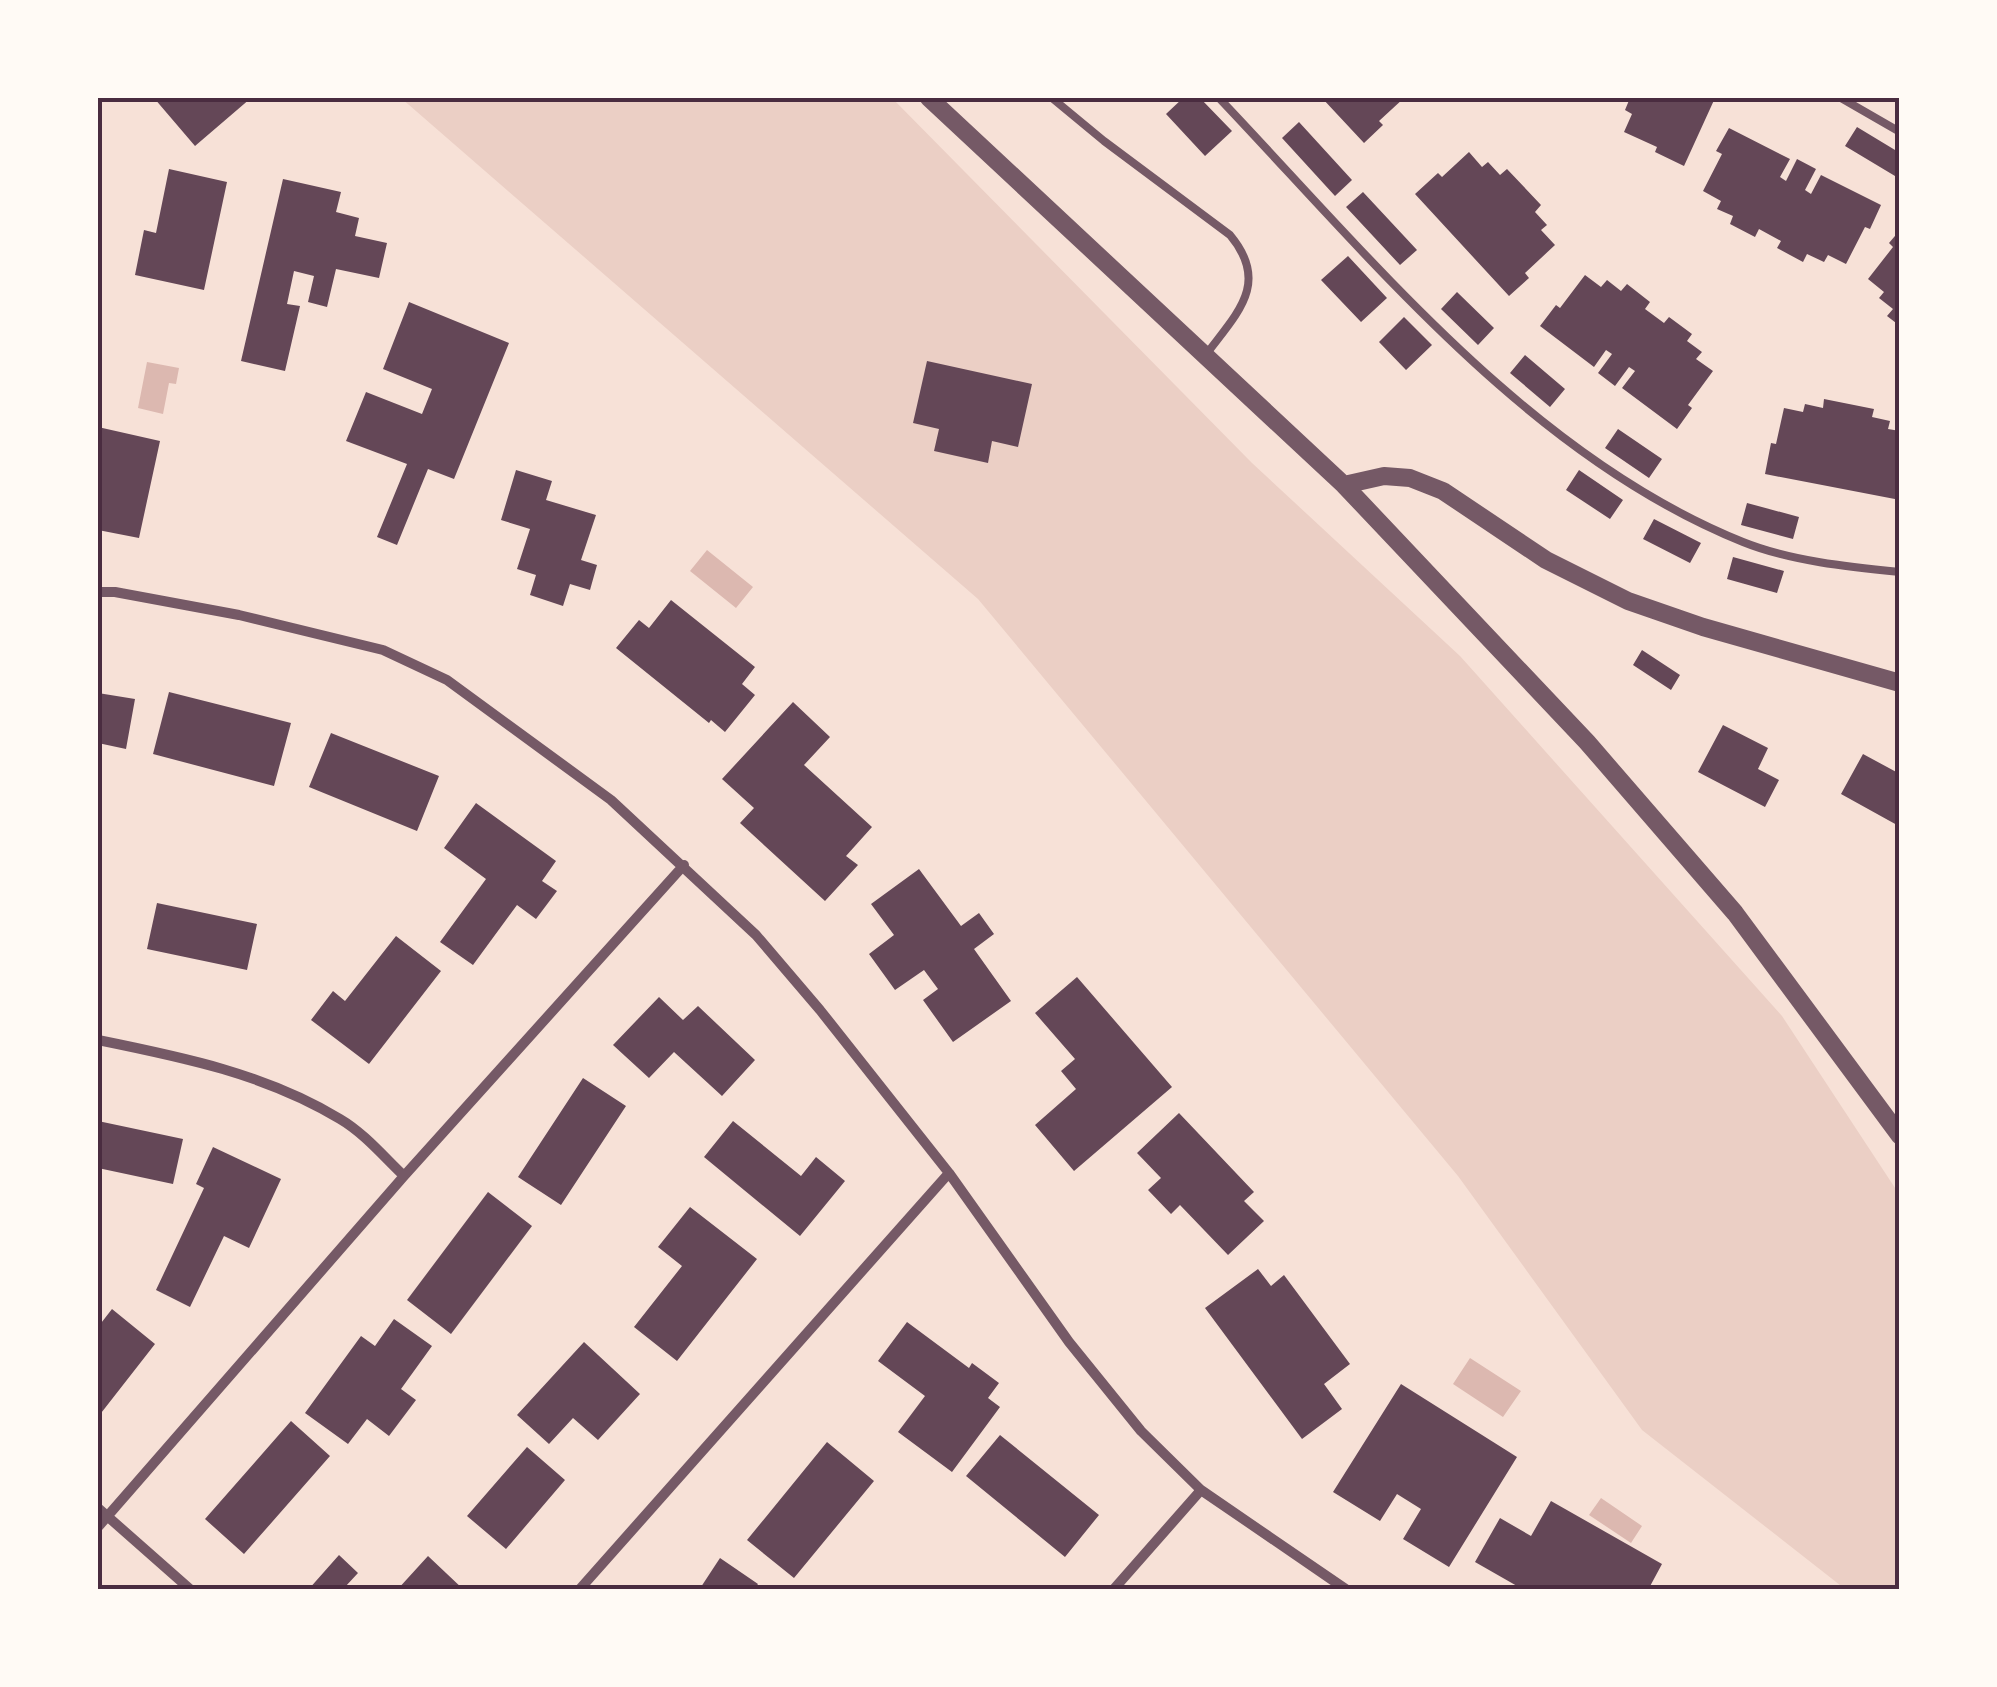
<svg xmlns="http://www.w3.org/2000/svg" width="1997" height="1687" viewBox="0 0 1997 1687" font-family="'Titillium Web',sans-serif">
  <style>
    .green { fill: #ebcfc5 }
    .water { fill: #dcb8b0 }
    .building { fill: #644757 }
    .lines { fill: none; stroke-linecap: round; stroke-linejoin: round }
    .service { stroke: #755966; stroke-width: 8 }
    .minor { stroke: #755966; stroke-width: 10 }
    .tertiary { stroke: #755966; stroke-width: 18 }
    .neatline { fill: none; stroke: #4a2c40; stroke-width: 4 }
  </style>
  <rect width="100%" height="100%" fill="#f7e1d7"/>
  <path class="green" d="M401 98H892L1252 463 1460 656 1782 1016 1899 1194V1589H1845L1642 1430 1458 1176 978 599Z"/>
  <path class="water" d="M147 362 179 368 176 384 169 383 163 414 138 408Z
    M707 550 753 587 736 608 690 571Z
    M1470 1358 1521 1391 1503 1417 1453 1384Z
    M1601 1498 1642 1526 1631 1543 1589 1515Z"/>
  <path class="building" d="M154 98H251L195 146Z
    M1183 98H1200L1232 131 1205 156 1166 114Z
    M1322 98H1404L1379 121 1383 125 1364 143Z
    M1630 98H1715L1684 166 1655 152 1657 147 1624 132 1632 114 1625 110Z
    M1299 122 1352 180 1335 196 1282 138Z
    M1857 127 1900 153V179L1845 146Z
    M1729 128 1790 159 1780 177 1786 181 1797 159 1816 169 1805 190 1811 194 1821 175 1881 205 1870 229 1865 227 1846 264 1828 255 1824 262 1807 254 1803 262 1777 248 1781 241 1759 229 1755 237 1730 224 1733 216 1717 209 1721 201 1703 191 1722 154 1716 151Z
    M1469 152 1482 167 1488 162 1500 175 1507 169 1541 205 1535 212 1547 225 1541 230 1555 245 1525 273 1529 278 1509 296 1415 194 1438 173 1442 177Z
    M169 169 227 182 204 290 135 275 144 230 156 233Z
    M283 179 341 192 336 212 359 218 355 236 387 243 379 278 336 269 327 307 308 302 314 276 294 271 287 304 300 306 285 371 241 361Z
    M1363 192 1417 250 1400 265 1346 207Z
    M1900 230V326L1887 316 1893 309 1879 298 1884 292 1868 279 1893 247 1889 243Z
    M1348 256 1387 298 1361 322 1321 280Z
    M1585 275 1601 287 1607 280 1621 291 1627 284 1650 302 1645 309 1664 323 1669 317 1692 334 1687 341 1702 352 1696 359 1713 371 1688 405 1692 408 1677 429 1622 388 1635 371 1629 367 1615 386 1598 373 1612 354 1606 350 1594 367 1540 326 1556 305 1560 308Z
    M1457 292 1494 328 1478 345 1441 309Z
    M409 302 509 343 454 479 428 469 397 545 377 537 407 464 346 441 366 392 422 414 432 389 383 369Z
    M1404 317 1432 345 1406 370 1379 342Z
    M1525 355 1565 389 1550 407 1510 373Z
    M927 361 1032 384 1018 447 992 441 988 463 934 451 939 429 913 423Z
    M1824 399 1874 409 1872 417 1890 421 1888 429 1900 431V500L1765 474 1771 443 1776 444 1784 408 1803 412 1805 404 1823 408Z
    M98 427 160 441 139 538 98 530Z
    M1618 429 1662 459 1649 478 1605 448Z
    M516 470 552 481 546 500 596 515 581 560 597 565 590 590 570 584 563 606 530 595 536 575 517 569 530 529 501 520Z
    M1579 470 1623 500 1610 519 1566 490Z
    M1747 503 1799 517 1793 539 1741 525Z
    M1654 519 1701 543 1690 563 1643 539Z
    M1733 557 1784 571 1777 593 1727 579Z
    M671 600 755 667 742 684 755 695 725 732 711 720 709 723 616 648 639 620 649 628Z
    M1642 650 1680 675 1671 690 1633 665Z
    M169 692 291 723 274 786 153 754Z
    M98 693 135 699 126 749 98 743Z
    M793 702 830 737 804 765 872 827 846 856 858 865 825 901 740 823 754 808 722 779Z
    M1723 725 1768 748 1758 769 1779 780 1765 807 1698 772Z
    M331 733 439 776 417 831 309 787Z
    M1863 754 1900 774 1897 825 1841 794Z
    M476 803 556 861 542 881 557 891 536 919 517 905 473 965 440 942 486 879 444 848Z
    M919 869 961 926 979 913 994 934 974 949 1011 1001 953 1042 923 1000 938 989 924 970 895 990 869 954 894 935 871 904Z
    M157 903 257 924 247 970 147 949Z
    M396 936 441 971 369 1064 311 1020 333 991 345 1001Z
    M1077 977 1172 1087 1074 1171 1035 1125 1076 1089 1061 1071 1075 1059 1035 1013Z
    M659 997 683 1020 698 1006 755 1060 722 1096 674 1052 649 1078 613 1045Z
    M583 1078 626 1106 561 1205 518 1177Z
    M1179 1113 1254 1192 1244 1201 1264 1221 1228 1255 1180 1205 1171 1214 1148 1190 1161 1178 1137 1153Z
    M98 1121 183 1139 173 1184 98 1168Z
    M733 1121 801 1176 816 1157 845 1181 800 1236 704 1157Z
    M213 1147 281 1179 249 1248 224 1236 190 1307 156 1290 204 1188 196 1184Z
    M488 1192 532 1226 451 1334 407 1300Z
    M690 1207 757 1259 677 1361 634 1327 682 1266 658 1247Z
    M1258 1269 1271 1286 1284 1275 1350 1364 1324 1384 1342 1409 1302 1439 1205 1308Z
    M112 1309 155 1344 98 1417V1327Z
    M394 1319 432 1346 401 1389 416 1400 389 1436 367 1419 348 1444 305 1413 361 1336 375 1346Z
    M907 1322 969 1368 972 1363 999 1383 988 1398 1000 1407 952 1472 898 1432 925 1396 878 1361Z
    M584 1342 640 1394 598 1440 573 1418 549 1444 517 1415Z
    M1401 1384 1517 1457 1449 1567 1403 1539 1421 1509 1397 1494 1380 1521 1333 1492Z
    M291 1421 330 1456 244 1554 205 1519Z
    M1000 1435 1099 1515 1065 1557 966 1476Z
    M827 1442 874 1481 794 1578 747 1540Z
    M527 1447 565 1480 506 1549 467 1516Z
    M1551 1501 1662 1564 1648 1590H1524L1475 1562 1500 1518 1531 1536Z
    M339 1555 358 1573 345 1587 348 1590H308Z
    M428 1556 464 1590H397Z
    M720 1558 758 1584 754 1590H699Z"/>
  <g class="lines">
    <path class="service" d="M1052 98 1104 141 1230 235C1271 284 1236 314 1205 356
      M1219 98C1372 259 1531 457 1743 542 1790 561 1849 567 1900 572
      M1841 98 1900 132"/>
    <path class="minor" d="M98 592H115L239 615 383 650 447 680 611 800 756 935 820 1010 949 1173 1069 1342 1141 1431 1201 1490 1347 1590
      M98 1040C182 1057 266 1074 340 1119 364 1133 384 1157 404 1176
      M98 1508 191 1590
      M98 1527 404 1176 684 865
      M579 1590 949 1173
      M1113 1590 1201 1490"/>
    <path class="tertiary" d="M929 98 1344 485 1587 742 1735 913 1900 1136
      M1344 485 1384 476 1410 478 1443 491 1546 560 1628 601 1703 627 1900 683"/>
  </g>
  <rect width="1997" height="1687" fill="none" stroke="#fffaf5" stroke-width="200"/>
  <rect x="100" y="100" width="1797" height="1487" class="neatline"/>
</svg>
